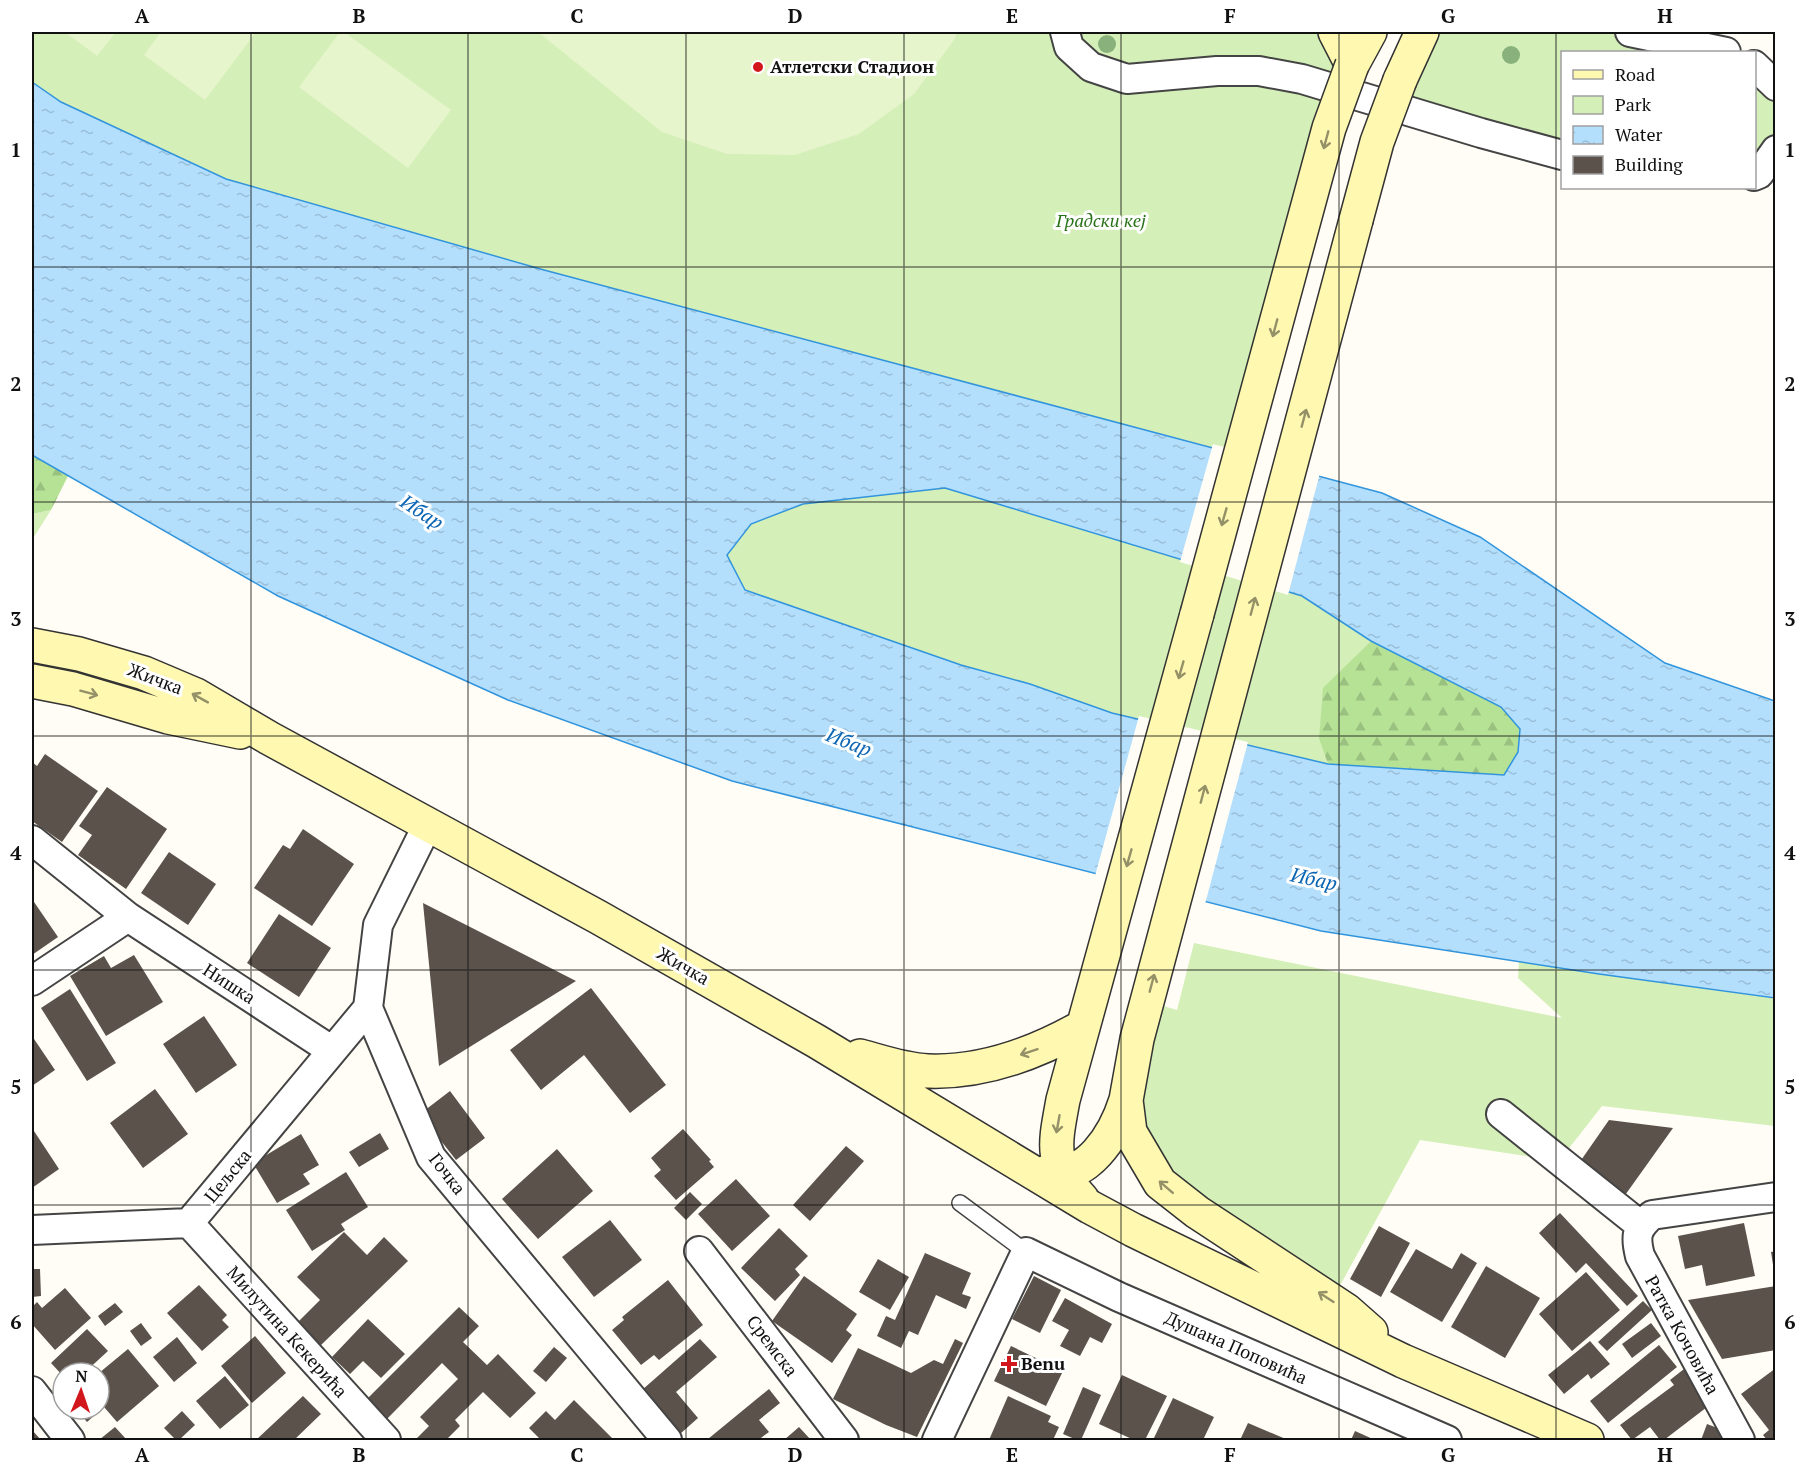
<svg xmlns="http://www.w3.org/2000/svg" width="1807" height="1472" viewBox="0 0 1807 1472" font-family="'PT Serif',serif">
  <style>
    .green { fill: #d4efb8 }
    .forest { fill: url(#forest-firs) }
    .pitch { fill: #e6f5cb }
    .water { fill: url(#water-ripples); stroke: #3194dc; stroke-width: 1.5; fill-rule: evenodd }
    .pier { fill: #fffdf5 }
    .building { fill: #5b524c }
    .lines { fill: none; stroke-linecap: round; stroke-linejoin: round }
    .lane-casing { stroke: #444; stroke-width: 18 }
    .street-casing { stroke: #444; stroke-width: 32 }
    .secondary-casing { stroke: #333; stroke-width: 36 }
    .lane { stroke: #fff; stroke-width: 15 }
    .street { stroke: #fff; stroke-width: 28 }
    .secondary { stroke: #fff8b0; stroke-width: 33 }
    .secondary-bridge-casing { stroke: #333; stroke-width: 36; stroke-linecap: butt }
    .secondary-bridge { stroke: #fff8b0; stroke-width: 33 }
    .tree { fill: #89b17b }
    .oneway { stroke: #949068 }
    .grid { fill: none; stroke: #111; stroke-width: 1.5; stroke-opacity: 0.55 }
    .poi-dot { fill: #d2171c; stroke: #fff; stroke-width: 2 }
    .labels { text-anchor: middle; stroke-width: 6; stroke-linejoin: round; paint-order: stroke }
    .poi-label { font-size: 18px; font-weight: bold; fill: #111; stroke: #fff; text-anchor: start }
    .park-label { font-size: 18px; font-style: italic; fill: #287218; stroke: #fff }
    .street-label { font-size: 18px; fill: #111; stroke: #fff }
    .water-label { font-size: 20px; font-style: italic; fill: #0a65b3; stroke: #fff }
    .neatline { fill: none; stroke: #111; stroke-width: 2 }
    .grid-label { font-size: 20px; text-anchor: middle; font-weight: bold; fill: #111 }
  </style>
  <defs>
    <pattern id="forest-firs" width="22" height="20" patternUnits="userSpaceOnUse" patternTransform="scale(1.5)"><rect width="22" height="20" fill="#b6e296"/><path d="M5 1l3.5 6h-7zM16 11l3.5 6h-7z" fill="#9bc180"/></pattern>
    <pattern id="water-ripples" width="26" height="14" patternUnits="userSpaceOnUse" patternTransform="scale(1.5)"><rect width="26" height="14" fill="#b3dffd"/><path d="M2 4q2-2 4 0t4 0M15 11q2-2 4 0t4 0" fill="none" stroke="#99bed8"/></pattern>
  </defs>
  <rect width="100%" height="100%" fill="#fffdf5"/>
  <path class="green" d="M32 32H1335L1352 65 1241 456 544 270 226 179 61 102 32 82Z
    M1434 32H1630L1726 52H1562V155L1415 114 1400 80Z
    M1755 65 1776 86 1775 150 1755 176Z
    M945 488 1302 596 1371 641 1349 663 1319 739 1328 764 1112 713 1030 684 961 665 745 590 727 555 751 524 803 504Z
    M51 510 32 540V514Z
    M1194 943 1562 1018 1518 978 1519 961 1775 998V1126L1602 1106 1559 1161 1420 1140 1332 1300 1144 1157 1137 1039 1147 1001 1177 1010Z"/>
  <path class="forest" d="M32 455 68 476 51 510 32 514Z
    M1371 641 1501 707 1520 729 1518 752 1504 775 1328 764 1319 739 1323 688Z"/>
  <path class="pitch" d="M65 32H116L97 56Z
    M161 32H256L205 100 144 55Z
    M340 32H344L451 110 408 168 299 87Z
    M538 32H957L954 40 914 94 859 134 795 155 727 154 662 132Z"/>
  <path class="water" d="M32 82 61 102 226 179 544 270 1382 493 1480 537 1665 663 1775 701V998L1599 974 1321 931 732 781 508 700 278 596 32 455ZM945 488 1302 596 1371 641 1501 707 1520 729 1518 752 1504 775 1328 764 1112 713 1030 684 961 665 745 590 727 555 751 524 803 504Z"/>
  <path class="pier" d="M1213 444 1320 473 1288 595 1180 562Z
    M1139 716 1248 742 1205 904 1095 876Z"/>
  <path class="building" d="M45 754 98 791 62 842 32 821V762L37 766Z
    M107 787 167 829 126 889 78 855 92 835 79 826Z
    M303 829 354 864 312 926 254 888 283 845 290 849Z
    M169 852 216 884 188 925 141 893Z
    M32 899 58 937 32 955Z
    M423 903 576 981 439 1066Z
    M279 914 331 948 299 997 247 963Z
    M134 955 163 1002 106 1036 70 976 104 956 111 968Z
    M591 988 666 1085 630 1113 584 1055 541 1090 510 1050Z
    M70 989 116 1063 87 1081 41 1008Z
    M204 1016 237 1065 196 1093 163 1044Z
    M32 1036 55 1070 32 1086Z
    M155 1089 188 1134 143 1168 110 1123Z
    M450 1091 485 1138 456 1160 420 1114Z
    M1609 1120 1673 1128 1623 1198 1577 1166Z
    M32 1128 59 1169 32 1188Z
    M683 1129 711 1160 709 1161 714 1167 676 1200 654 1176 661 1170 651 1158Z
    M380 1133 389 1149 359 1167 349 1152Z
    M301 1134 319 1165 303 1174 310 1184 277 1203 253 1163Z
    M846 1146 864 1161 810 1221 793 1205Z
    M557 1149 593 1191 538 1239 502 1199Z
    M346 1172 368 1207 341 1224 345 1230 312 1251 286 1210Z
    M736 1179 770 1216 732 1251 698 1214Z
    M690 1192 702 1204 686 1220 674 1208Z
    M1560 1213 1638 1296 1627 1306 1586 1263 1576 1273 1539 1233Z
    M610 1220 642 1260 594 1297 562 1257Z
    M1744 1223 1755 1276 1706 1286 1702 1265 1685 1269 1678 1236Z
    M1379 1226 1410 1243 1381 1297 1350 1279Z
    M779 1228 808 1256 795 1269 800 1275 775 1301 741 1268Z
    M344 1232 367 1255 384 1237 408 1261 320 1346 297 1323 320 1300 297 1277Z
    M1416 1249 1452 1269 1461 1253 1477 1263 1442 1322 1390 1292Z
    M1776 1251V1271H1774L1771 1252Z
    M925 1253 971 1273 962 1294 971 1297 966 1309 936 1295 918 1335 909 1331 901 1348 877 1336 886 1316 895 1320Z
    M878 1259 909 1277 890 1310 859 1292Z
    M1486 1266 1540 1298 1505 1358 1451 1327Z
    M32 1269H40L41 1296 32 1297Z
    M1586 1272 1620 1310 1572 1351 1539 1314Z
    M804 1276 857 1314 846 1330 852 1335 832 1363 772 1321Z
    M1034 1276 1061 1290 1040 1333 1012 1319Z
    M668 1280 703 1325 659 1360 654 1355 641 1365 612 1330 624 1320 622 1317Z
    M199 1285 227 1315 222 1320 229 1327 202 1351 167 1313Z
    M1776 1286V1350L1722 1359 1688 1300Z
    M65 1288 91 1318 55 1350 32 1324V1307L37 1302 42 1308Z
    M1065 1298 1112 1324 1102 1343 1090 1337 1080 1356 1060 1346 1069 1330 1052 1321Z
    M1643 1301 1652 1310 1607 1351 1598 1342Z
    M115 1303 123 1312 105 1326 98 1316Z
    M459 1307 479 1326 463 1342 487 1365 498 1354 536 1393 510 1418 483 1392 455 1420 460 1426 446 1440H415L429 1426 420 1417 458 1379 442 1363 384 1422 364 1402Z
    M368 1319 405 1354 381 1378 363 1361 350 1374 332 1357Z
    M141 1323 152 1338 141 1346 130 1331Z
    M1651 1323 1661 1336 1632 1358 1622 1344Z
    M87 1329 108 1351 84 1373H77L74 1370 70 1373H63V1376L51 1363Z
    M255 1336 286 1373 252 1403 221 1366Z
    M177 1337 197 1363 174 1382 153 1357Z
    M700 1339 717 1357 676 1392 698 1418 680 1434 642 1390Z
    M955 1339 963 1343 917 1437 886 1425 833 1399 858 1348 911 1373 934 1360 943 1364Z
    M1590 1341 1610 1364 1591 1379 1588 1374 1564 1394 1548 1375Z
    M1659 1345 1677 1367 1608 1423 1590 1401Z
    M1011 1346 1063 1371 1046 1406 994 1381Z
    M554 1347 567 1358 546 1382 533 1371Z
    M128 1349 159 1386 117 1422 104 1407 87 1422 76 1409H99V1373Z
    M1776 1368V1440H1767L1763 1435 1769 1430 1741 1394Z
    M1684 1369 1711 1404 1664 1440H1660L1650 1427 1632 1440 1620 1425 1674 1385 1670 1380Z
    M1122 1375 1167 1396 1145 1440H1134L1099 1424Z
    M225 1376 249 1405 220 1429 196 1401Z
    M1083 1387 1101 1395 1081 1440H1077L1063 1434Z
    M769 1389 780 1403 759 1420 769 1432 758 1440H709L708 1439Z
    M303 1396 321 1414 294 1440H256Z
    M1008 1396 1051 1416 1048 1422 1059 1427 1053 1440H989Z
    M1173 1398 1214 1417 1203 1440H1153Z
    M574 1400 613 1439 612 1440H537L539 1438 529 1428 546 1411 555 1420Z
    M182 1411 195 1425 179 1440H176L164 1428Z
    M1248 1423 1288 1440H1240Z
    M1707 1424 1725 1431V1440H1701Z
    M115 1427 127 1440H99Z
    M799 1427 811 1440H784Z
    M32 1430 41 1440H32Z
    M1355 1431 1375 1440H1351Z"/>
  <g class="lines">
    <g class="lane-casing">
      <path id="lane" d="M960 1203 1026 1252"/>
    </g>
    <g class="street-casing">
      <path id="street" d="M1065 32 1069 47 1091 67 1127 79 1217 71H1259L1302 79 1481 133 1562 155
        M1630 32 1726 52
        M1754 65 1776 86
        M1754 176 1759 174 1776 150
        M428 824 378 925 368 1008 431 1157 667 1440
        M32 840 128 917 331 1050
        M32 981 128 917
        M1501 1114 1640 1225
        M189 1223 386 1440
        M32 1230 189 1223 368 1008
        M699 1251 844 1440
        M32 1391 70 1440
        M937 1440 1026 1252 1119 1297 1447 1440
        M1740 1440 1640 1256C1635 1236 1636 1229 1652 1215L1776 1197"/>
    </g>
    <g class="secondary-casing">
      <path id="secondary" d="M1335 32 1352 65
        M1352 65 1370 32
        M1400 80 1422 32
        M1356 220 1137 1039 1126 1100 1130 1132 1160 1183 1197 1212 1346 1310 1371 1332
        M32 645 79 654 144 673 196 695 269 738 598 917 816 1041 1090 1207 1133 1230 1403 1361 1587 1440
        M32 681 73 689 168 717 240 732
        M860 1056C882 1062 905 1070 928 1071 982 1073 1036 1053 1082 1027
        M1044 1173C1087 1182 1115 1135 1126 1100
        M1082 1199C1049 1163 1055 1144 1063 1100L1197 614"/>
    </g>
    <use href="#lane" class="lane"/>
    <use href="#street" class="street"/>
    <use href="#secondary" class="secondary"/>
    <g class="secondary-bridge-casing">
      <path id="secondary-bridge" d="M1356 220 1377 142 1400 80
        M1197 614 1329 128 1352 65"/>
    </g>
    <use href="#secondary-bridge" class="secondary-bridge"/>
  </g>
  <g class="tree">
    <circle cx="1107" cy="44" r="9"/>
    <circle cx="1511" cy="55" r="9"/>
  </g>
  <defs><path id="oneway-shaft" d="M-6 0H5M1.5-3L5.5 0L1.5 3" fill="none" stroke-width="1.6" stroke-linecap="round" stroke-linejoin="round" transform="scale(1.5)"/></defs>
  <g class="oneway">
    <use href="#oneway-shaft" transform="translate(1326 140) rotate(105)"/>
    <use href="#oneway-shaft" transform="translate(1275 328) rotate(105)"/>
    <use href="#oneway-shaft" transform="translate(1304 418) rotate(-75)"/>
    <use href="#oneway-shaft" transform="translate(1224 517) rotate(106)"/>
    <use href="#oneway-shaft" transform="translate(1253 606) rotate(-75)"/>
    <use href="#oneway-shaft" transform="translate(1181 670) rotate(106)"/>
    <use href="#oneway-shaft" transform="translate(89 693) rotate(15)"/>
    <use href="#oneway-shaft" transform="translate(200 698) rotate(-151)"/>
    <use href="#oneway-shaft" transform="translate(1203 794) rotate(-75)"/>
    <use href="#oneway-shaft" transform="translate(1129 858) rotate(106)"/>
    <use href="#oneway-shaft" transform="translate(1152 983) rotate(-75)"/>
    <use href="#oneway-shaft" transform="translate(1029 1052) rotate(162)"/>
    <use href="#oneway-shaft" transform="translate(1058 1124) rotate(100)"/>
    <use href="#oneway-shaft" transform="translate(1166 1187) rotate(-139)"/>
    <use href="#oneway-shaft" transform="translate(1326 1297) rotate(-147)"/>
  </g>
  <path class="grid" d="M251 32V1440M468 32V1440M686 32V1440M904 32V1440M1121 32V1440M1339 32V1440M1556 32V1440M32 267H1776M32 502H1776M32 736H1776M32 970H1776M32 1205H1776"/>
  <g class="poi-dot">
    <circle cx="758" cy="67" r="6"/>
    <path d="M1006 1355h6v6h6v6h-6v6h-6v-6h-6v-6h6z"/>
  </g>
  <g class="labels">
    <g class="poi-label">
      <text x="770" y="73">Атлетски Стадион</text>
      <text x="1021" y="1370">Benu</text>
    </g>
    <g class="park-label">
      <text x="1101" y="227">Градски кеј</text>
    </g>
    <g class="street-label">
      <text transform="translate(155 679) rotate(21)" y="6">Жичка</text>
      <text transform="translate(683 966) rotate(30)" y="6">Жичка</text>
      <text transform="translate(229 984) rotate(33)" y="6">Нишка</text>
      <text transform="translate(447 1174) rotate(52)" y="6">Гочка</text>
      <text transform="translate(228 1176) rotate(-51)" y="6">Цељска</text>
      <text transform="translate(287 1332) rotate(48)" y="6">Милутина Кекерића</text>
      <text transform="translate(1682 1335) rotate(61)" y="6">Ратка Кочовића</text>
      <text transform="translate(772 1346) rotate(53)" y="6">Сремска</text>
      <text transform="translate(1236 1348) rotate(24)" y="6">Душана Поповића</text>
    </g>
    <g class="water-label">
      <text transform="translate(422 512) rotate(33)" y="7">Ибар</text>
      <text transform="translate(849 742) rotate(21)" y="7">Ибар</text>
      <text transform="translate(1314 879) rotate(12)" y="7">Ибар</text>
    </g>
  </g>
  <rect width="1807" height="1472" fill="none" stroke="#ffffff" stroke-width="66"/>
  <rect x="1561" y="51" width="195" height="138" fill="#ffffff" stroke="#a0a0a0" stroke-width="1.5"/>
  <rect x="1573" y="70" width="30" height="9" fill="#fff8b0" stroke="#a0a0a0" stroke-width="1.5"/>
  <text x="1615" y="81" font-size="18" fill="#111111">Road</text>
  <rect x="1573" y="96" width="30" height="18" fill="#d4efb8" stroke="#a0a0a0" stroke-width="1.5"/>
  <text x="1615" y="111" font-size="18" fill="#111111">Park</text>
  <rect x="1573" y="126" width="30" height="18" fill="url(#water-ripples)" stroke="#a0a0a0" stroke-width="1.5"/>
  <text x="1615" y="141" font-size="18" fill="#111111">Water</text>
  <rect x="1573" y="156" width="30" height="18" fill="#5b524c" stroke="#a0a0a0" stroke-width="1.5"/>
  <text x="1615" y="171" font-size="18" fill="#111111">Building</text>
  <g transform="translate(81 1391) rotate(2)"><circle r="28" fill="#ffffff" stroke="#a0a0a0" stroke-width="1.5"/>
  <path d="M0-4.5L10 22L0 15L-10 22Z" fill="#d2171c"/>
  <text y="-9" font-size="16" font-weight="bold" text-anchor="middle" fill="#111111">N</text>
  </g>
  <rect x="33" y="33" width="1741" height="1406" class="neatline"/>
  <g class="grid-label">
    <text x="142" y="23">A</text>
    <text x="359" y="23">B</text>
    <text x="577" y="23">C</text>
    <text x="795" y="23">D</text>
    <text x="1012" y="23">E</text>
    <text x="1230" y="23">F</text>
    <text x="1448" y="23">G</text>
    <text x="1665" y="23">H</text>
    <text x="16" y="157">1</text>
    <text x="1790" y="157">1</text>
    <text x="16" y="391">2</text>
    <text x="1790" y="391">2</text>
    <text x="16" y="626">3</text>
    <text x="1790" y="626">3</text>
    <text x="16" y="860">4</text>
    <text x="1790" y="860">4</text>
    <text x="16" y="1094">5</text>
    <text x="1790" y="1094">5</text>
    <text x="16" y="1329">6</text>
    <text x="1790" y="1329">6</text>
    <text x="142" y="1462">A</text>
    <text x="359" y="1462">B</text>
    <text x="577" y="1462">C</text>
    <text x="795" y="1462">D</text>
    <text x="1012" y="1462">E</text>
    <text x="1230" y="1462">F</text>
    <text x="1448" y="1462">G</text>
    <text x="1665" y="1462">H</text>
  </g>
</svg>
